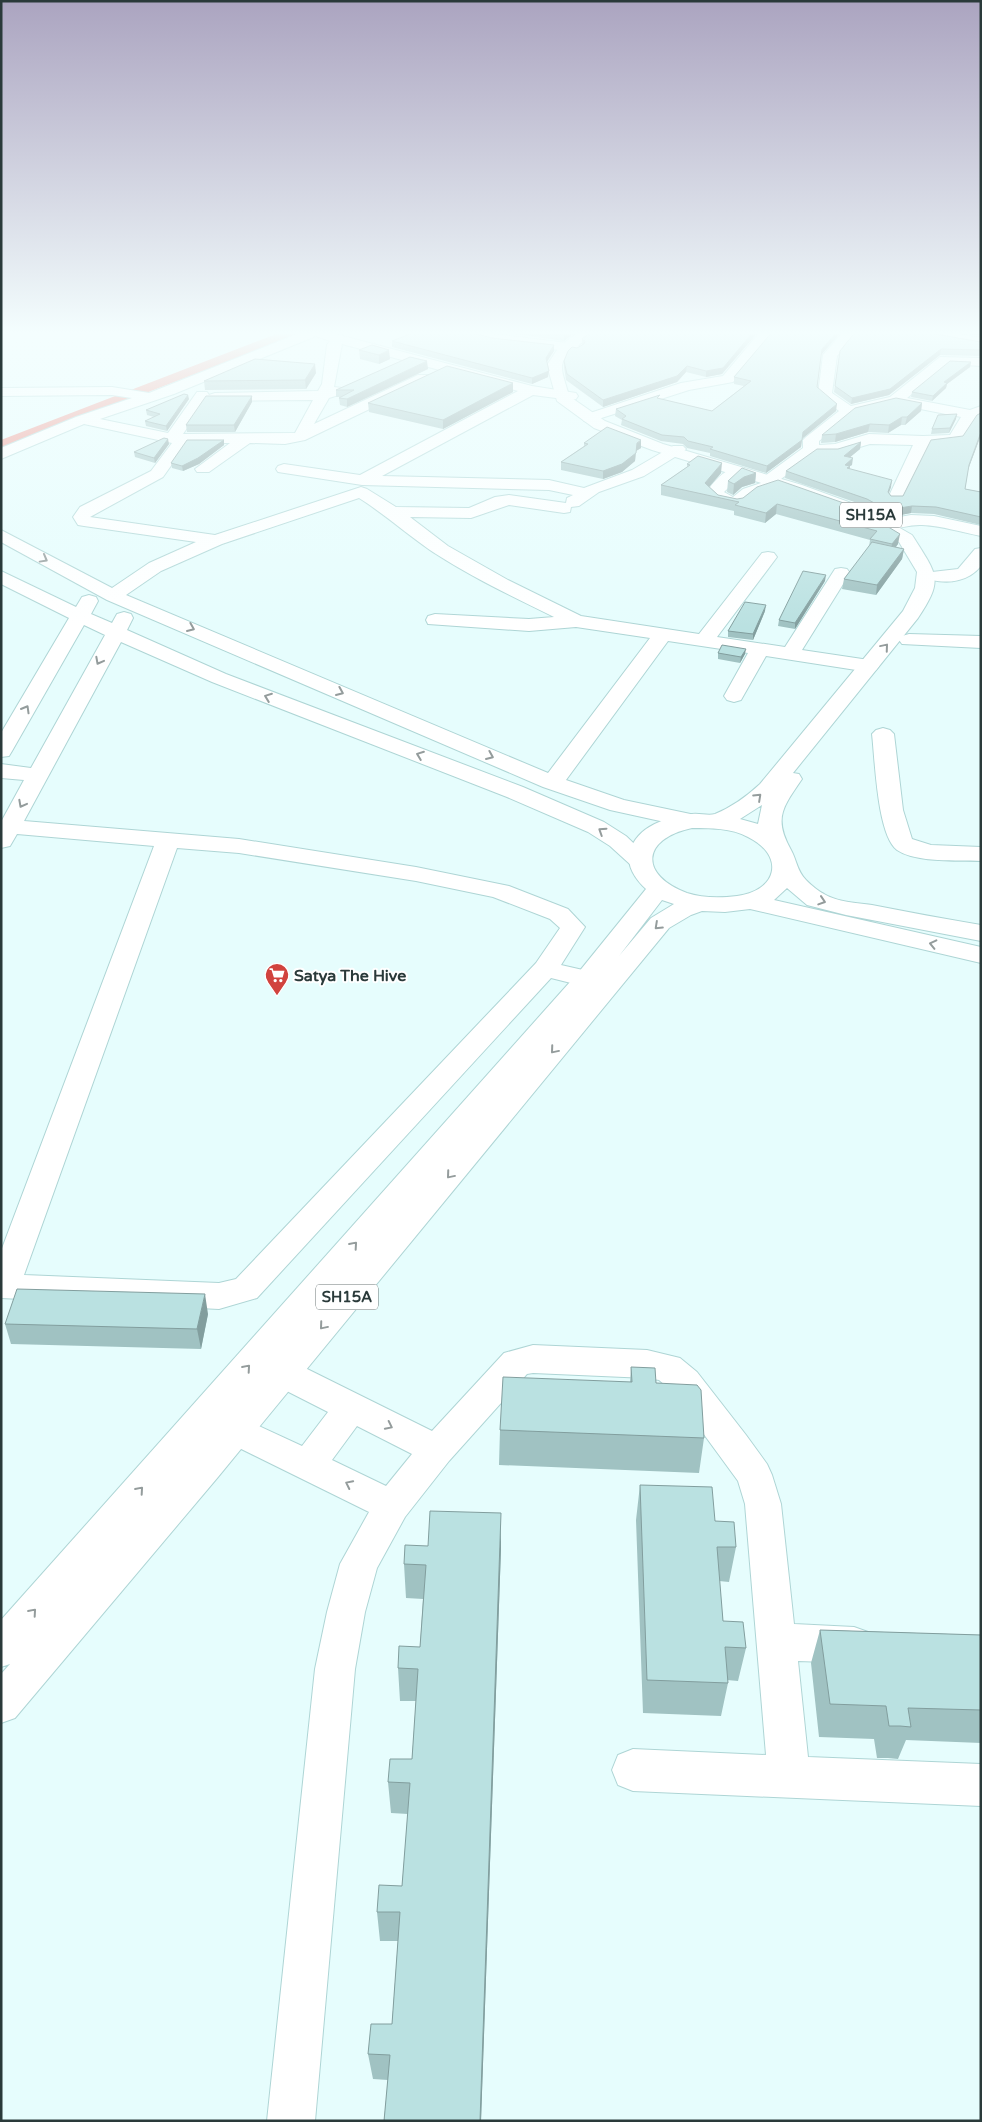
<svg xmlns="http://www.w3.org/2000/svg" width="982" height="2122" viewBox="0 0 982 2122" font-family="'Varela Round',sans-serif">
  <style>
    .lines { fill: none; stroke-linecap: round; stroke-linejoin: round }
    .canal { fill: #f08c83; fill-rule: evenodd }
    .minor-casing { stroke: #aed5d5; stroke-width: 2 }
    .major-casing { stroke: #aed5d5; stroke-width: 2 }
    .minor { fill: #fff; fill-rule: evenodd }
    .major { fill: #fff; fill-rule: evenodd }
    .wall { fill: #a0c2c2 }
    .shaded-wall { fill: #829e9e }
    .building { fill: #bae1e1; stroke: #829e9e }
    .oneway { stroke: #949c9c }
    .labels { text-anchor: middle; stroke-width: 4; stroke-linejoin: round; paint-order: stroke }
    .shield { fill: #fff; stroke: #6a7575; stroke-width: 1 }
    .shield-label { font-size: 15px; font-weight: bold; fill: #2a3a3a }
    .poi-label { font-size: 16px; font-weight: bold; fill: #2a3a3a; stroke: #fff; text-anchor: start }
  </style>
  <rect width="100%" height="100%" fill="#e6fdfd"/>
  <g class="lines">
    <path class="canal" d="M284 331H301L299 334 1 449V440Z"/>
    <g class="minor-casing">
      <path id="minor" d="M305 331H324L532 386 576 393 578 396 576 399 571 400 533 395 382 476 549 480 584 488 632 470 673 446H683L686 449 683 452 644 476 599 492 579 506 571 507 570 512 564 513 509 505 471 518 410 517 448 546 508 580 581 616 699 634 762 553 768 552 774 553 777 557 717 637 785 647 835 569 841 568 847 569 850 573 802 650 869 660 876 662 879 666 876 670 869 672 766 656 741 700 734 702 727 700 724 696 748 653 668 641 566 780 624 800 700 816 703 821 700 826 692 828 610 810 543 787 107 600 1 542V530L112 588 149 563 196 542 84 526 78 525 73 517 80 507 151 471 172 443 84 424 1 459V448L76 417 132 398 112 395 1 396V388L112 387 149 393ZM316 336 330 341 327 345 322 384 318 391 215 393 209 395 207 392H197L168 433 100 419 174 394ZM342 344 518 391 360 475 284 464 278 466 276 469 278 472 362 485 549 490 573 495 567 498 566 503 509 495 495 497 469 508 396 507 367 489 361 487 215 535 90 517 163 477 187 443H230L195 469 197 472H209L250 443 285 444 305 440 428 381 430 378 428 375H418L314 424 329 398 342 394 344 391 342 388 334 387ZM208 397 210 400 215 401 313 400 295 433 183 434ZM359 498C386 515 410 537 436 554 473 578 514 597 554 617L529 619 435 614 428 616 426 620 428 624 529 631 576 627 650 638 548 773 126 595 161 571 222 544Z
        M460 331H482L493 334 576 344 583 348 576 352 492 342 462 334Z
        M761 331H775L733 382 689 390 589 422 584 421 582 418 584 415 681 383 723 376Z
        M844 331H858L837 356 832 393 851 406 890 397 940 357 981 358V366L948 364 907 398 970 410 981 406V416L974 420 960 442 929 445 902 501H890L888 498 913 445 870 444 836 454H815L781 479 785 483 783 486 755 495 742 506 736 507 717 503 706 493C714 481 727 465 743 469L745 472 724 492 733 497 743 489 761 483 760 481 762 478 803 448V440L806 437 839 411 818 394 823 355ZM895 404 961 417 950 435 923 436 869 434 835 444 819 445V441L853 414Z
        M909 331H940L981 338V346L916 335Z
        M911 515 934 516 981 526V536C961 532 942 526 922 525 909 524 894 531 882 528L880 524 882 520Z
        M981 548V566C969 581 950 584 932 580L929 576 932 572 958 569 975 549Z
        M1 571 76 607 82 597 89 595 96 597 98 601 91 614 112 623 117 614 124 612 131 614 133 618 127 630 226 674 523 787 604 822 626 836 652 861 648 866 640 868 632 866 610 846 588 832 507 797 212 682 121 642 24 821 239 839 416 867 509 886 568 909 585 927 561 965 596 973 600 979 596 985 587 987 551 978 257 1298 219 1309 1 1298V1251L154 846 17 834 10 846 1 848V822L24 780 1 778V764L31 768 105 635 84 625 12 751 9 756 1 757V733L69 618 1 584ZM177 848 239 853 416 881 493 897 550 919 560 928 536 963 236 1279 219 1283 24 1275Z
        M909 634 981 636V648L902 644 899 640 902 636Z
        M883 728 890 730 894 734 903 810 912 839 931 845 981 847V861C958 860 916 863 897 850 877 835 875 759 872 734L876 730Z
        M533 1345 647 1350 680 1358 697 1372 746 1435 767 1464 772 1475 781 1504 794 1624 854 1627 868 1632 873 1645 868 1658 854 1663 798 1661 808 1757 981 1764V1806L633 1791 618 1785 612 1770 618 1755 633 1749 766 1755 745 1504 738 1481 673 1392 659 1380 647 1378 533 1373 527 1374 449 1461 405 1517 377 1568 365 1612 355 1669 315 2121H267L315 1669 327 1612 340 1564 369 1512 223 1440 218 1430 223 1420 235 1415 302 1446 328 1412 271 1383 266 1373 271 1363 283 1359 295 1363 432 1431 504 1353ZM357 1426 412 1454 386 1486 332 1460Z"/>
    </g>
    <g class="major-casing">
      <path id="major" d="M580 331H596C591 336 585 340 580 344 554 362 562 369 569 396L605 421 663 444 802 485 865 508 912 535 914 538C937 575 944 579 918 618L793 773 799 774 802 779C783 807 773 818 791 850 797 861 797 871 806 880 811 885 818 891 824 894 837 902 857 903 872 905 908 912 945 919 981 925V941L846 915 807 905 787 888 774 900 981 947V963L750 909 725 912 702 911 691 915 669 928 218 1477 15 1718 1 1723V1674L10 1664 1 1667V1620L578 973 646 889C636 880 626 866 630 852 636 826 669 816 692 814 700 813 708 816 715 814 732 807 747 796 760 784L903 611 915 588 917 572 899 542 854 515 791 492 652 450 594 428 557 401 547 365 559 347ZM762 805 758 824 740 819ZM692 828C711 828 731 828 748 837 786 856 777 891 737 896 721 898 702 898 687 893 639 875 641 839 692 828ZM662 900 674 904 651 918 619 956Z"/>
    </g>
    <use href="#minor" class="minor"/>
    <use href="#major" class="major"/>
  </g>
  <path class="wall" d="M496 331H577L564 341Z
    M592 331H759L722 374 706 377 686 372 677 382 603 407 566 380 564 367V361L577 348 582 345V339Z
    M773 331H842L821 355 817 387 836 411 802 438 801 447 766 473 710 456V453L687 448 683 444 661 441 621 425 622 420 615 416 616 409 660 399 712 411 744 386 734 384V377Z
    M951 331H981V336Z
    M492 338 554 351 547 362 548 377 532 384 392 347V341Z
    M981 342V356L940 355 889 395 851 404 834 392 840 351Z
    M372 345 390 359 379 364 360 359 359 350Z
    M971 362 970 367 947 384 946 388 932 401 911 397 912 392Z
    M428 369 347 407 340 405 339 398 340 397H336V390Z
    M316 373 306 389 205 390 204 381Z
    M513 392 443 429 369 412 368 403Z
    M189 399 167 431 146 426 145 421 154 417 147 415 146 410Z
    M252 402 235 432H187L186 425Z
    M922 403 921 411 905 425H901L888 433 868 432 835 442 821 443 822 435Z
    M981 413V435L968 470 965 489 981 492V525L934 514 911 513 885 518 866 506 785 478 786 471 838 449 861 442 860 449 850 457 852 465 850 466V469L891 487 889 493 891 496H903L963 436Z
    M956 419 949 433 931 434 932 429Z
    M224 440V445L199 464 183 471 172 468 171 463Z
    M584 443 641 448 636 451 635 461 622 472 603 479 561 470V462L584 446Z
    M169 444 155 463 135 457 134 452Z
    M687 464 721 473 709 487 718 495 737 499 855 507 898 544 896 547 904 549 902 559 876 595 842 589 844 579 869 547 870 540 776 514 765 523 734 515V511L661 495V485L687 467Z
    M756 473 755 483 742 487 733 495 727 492 728 481Z
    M825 581 795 629 778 626 779 620Z
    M765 611 753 640 728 637V631Z
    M718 653 745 654 740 663 718 659Z
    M208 1314 201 1349 11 1344 5 1324Z
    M631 1367 656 1383 704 1438 699 1473 499 1465 500 1430 630 1382Z
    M640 1485 715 1521 736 1547 729 1582 719 1581 723 1621 746 1648 738 1681 727 1680 728 1683 721 1716 643 1713 636 1520Z
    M428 1546 501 1548 481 2121H384L388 2080 373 2079 368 2054 392 2024 398 1941H380L377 1912 402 1886 408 1814 391 1813 388 1782 412 1759 416 1701H400L398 1668 420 1647 423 1599 406 1598 404 1564Z
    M820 1630 981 1635V1743L906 1740 898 1759 888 1758H877L874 1739 819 1737 811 1663Z"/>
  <path class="shaded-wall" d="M569 331H577L564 341V335Z
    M754 331H759L722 374 706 377V371Z
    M838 331H842L821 355 822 349Z
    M554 345V351L545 364 546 358Z
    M941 349 940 355 889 395 851 404 852 398Z
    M389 350 390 359 379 364V355Z
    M427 361 428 369 347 407V399Z
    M971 362 970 367 947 384 946 388 932 401 933 396 944 382Z
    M315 364 316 373 306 389 305 380Z
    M687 366 686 372 677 382 603 407V400Z
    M549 371 548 377 532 384V378Z
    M513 383V392L443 429V420Z
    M188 395 189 399 167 431 166 426Z
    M252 396V402L235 432 234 425Z
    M922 403 921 411 905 425 907 417Z
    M837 404 836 411 802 439 803 432Z
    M957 414 956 419 949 433 950 428Z
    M902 417 901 425 888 433 889 425Z
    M870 424 868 432 835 442 836 434Z
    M981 432V435L967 472 969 465Z
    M168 439 169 444 155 463 154 458Z
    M224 440V445L199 464 183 471 182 466Z
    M641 440V448L636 451 635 461 622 472 603 479V471Z
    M802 440 801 447 766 473 767 466Z
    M861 442 860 449 843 463 844 456Z
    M853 458 852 465 850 466 849 473 845 465Z
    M722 463 721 473 704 493 705 483Z
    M756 473 755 483 742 487 733 495 734 484 744 477Z
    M892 480 891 487 886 499 888 492Z
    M777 504 776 514 765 523 766 513Z
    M912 506 911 513 885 518 887 510Z
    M900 534 898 544 890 554 892 544Z
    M904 549 902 559 876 595 877 585Z
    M826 575 825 581 795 629V623Z
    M766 605 765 611 753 640V634Z
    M746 649 745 654 740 663 741 657Z
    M205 1294 208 1314 201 1349 197 1329Z
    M501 1513V1548L481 2121H480Z"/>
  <path class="building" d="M418 331H466L492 338 554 345 546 358 549 371 532 378 392 341Z
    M538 331H569L564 335Z
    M592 331H754L723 368 706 371 687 366 677 376 603 400 567 374 564 361 568 351 572 347 577 348 584 344 585 341 582 339Z
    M773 331H838L822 349 817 387 837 404 803 432 802 440 767 466 710 449 713 447 688 441 684 437 662 435 622 419 626 416 616 409 660 395 657 398 712 411 751 381 734 377Z
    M856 331H918L981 342V350L941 349 890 389 852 398 835 386 840 351Z
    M372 345 389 350 379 355 359 350Z
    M410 357 427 361 347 399 339 398 354 390H336Z
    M255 359 315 364 305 380 204 381Z
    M950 361 971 362 944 382 947 383 933 396 912 392Z
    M447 366 513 383 443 420 368 403Z
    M184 394 188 395 166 426 145 421 160 414 146 410Z
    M206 396H252L234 425H186Z
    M896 398 922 403 907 417H902L889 425 870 424 836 434 822 435 855 408Z
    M981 413V432L969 465 965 489 981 492V517L936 507 912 506 887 510 867 499 786 471 817 449H838L861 442 844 456 853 458 845 465 850 466 847 468 892 480 888 492 891 496H903L931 440 963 436 977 415Z
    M957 414 950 428 932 429 938 415Z
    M607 427 641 440 637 443 636 453 622 464 603 471 561 462 588 444 584 443Z
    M164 438 168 439 154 458 134 452Z
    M187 440H224L198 458 182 466 171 463Z
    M698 456 722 463 705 483 718 495 737 499 743 498 757 487 778 480 855 507 900 534 892 544 870 539 877 531 777 504 766 513 735 505 739 502 661 485 690 465 687 464Z
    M742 468 756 473 744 477 734 484 728 481Z
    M872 542 904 549 877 585 844 579Z
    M803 571 826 575 795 623 779 620Z
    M745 602 766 605 753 634 728 631Z
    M722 645 746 649 741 657 718 653Z
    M17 1289 205 1294 197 1329 5 1324Z
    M631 1367 655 1368 656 1383 697 1385 701 1390 704 1438 500 1430 503 1377 632 1382Z
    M640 1485 712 1487 715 1521 734 1522 736 1547H717L723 1621 743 1622 746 1648 725 1647 728 1683 647 1680Z
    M430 1511 501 1513 480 2121H384L390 2055 368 2054 371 2024H392L400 1912H377L379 1885 402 1886 410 1783 388 1782 390 1759H412L418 1669 398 1668 399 1646 420 1647 426 1565 404 1564 405 1545 428 1546Z
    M820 1630 981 1635V1710L908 1708 911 1727 900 1726H889L886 1706 830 1704Z"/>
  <defs><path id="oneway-chevron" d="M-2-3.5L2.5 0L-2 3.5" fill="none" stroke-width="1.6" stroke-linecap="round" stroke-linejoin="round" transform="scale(1.25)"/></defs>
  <g class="oneway">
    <use href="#oneway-chevron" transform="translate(44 559) rotate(29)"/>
    <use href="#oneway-chevron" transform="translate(191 628) rotate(23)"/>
    <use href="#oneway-chevron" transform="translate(885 647) rotate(-50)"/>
    <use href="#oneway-chevron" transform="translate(99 661) rotate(118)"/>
    <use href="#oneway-chevron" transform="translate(340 692) rotate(23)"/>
    <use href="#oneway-chevron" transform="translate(268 697) rotate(-159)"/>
    <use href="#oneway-chevron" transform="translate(26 709) rotate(-60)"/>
    <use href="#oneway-chevron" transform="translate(420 755) rotate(-159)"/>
    <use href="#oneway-chevron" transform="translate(490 756) rotate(23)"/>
    <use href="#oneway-chevron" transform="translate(758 797) rotate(-43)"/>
    <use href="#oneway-chevron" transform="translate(22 804) rotate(118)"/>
    <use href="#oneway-chevron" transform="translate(602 831) rotate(-147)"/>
    <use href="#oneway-chevron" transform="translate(822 901) rotate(18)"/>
    <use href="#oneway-chevron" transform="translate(658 926) rotate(137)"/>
    <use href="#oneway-chevron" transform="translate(933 944) rotate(-167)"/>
    <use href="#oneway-chevron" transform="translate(554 1050) rotate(130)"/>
    <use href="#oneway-chevron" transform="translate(450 1175) rotate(130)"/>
    <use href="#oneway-chevron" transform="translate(354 1245) rotate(-49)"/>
    <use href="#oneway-chevron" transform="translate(323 1326) rotate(130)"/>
    <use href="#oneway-chevron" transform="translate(247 1368) rotate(-49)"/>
    <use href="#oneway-chevron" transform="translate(389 1426) rotate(26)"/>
    <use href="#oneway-chevron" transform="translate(349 1484) rotate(-154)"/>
    <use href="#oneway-chevron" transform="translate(140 1490) rotate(-49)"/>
    <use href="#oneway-chevron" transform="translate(33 1612) rotate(-49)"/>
  </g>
  <linearGradient id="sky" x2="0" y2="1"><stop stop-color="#aba4c0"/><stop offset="0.53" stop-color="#f4fefe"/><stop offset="1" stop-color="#f4fefe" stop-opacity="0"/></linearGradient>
  <rect width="982" height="628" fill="url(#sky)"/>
  <defs>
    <g id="supermarket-pin" transform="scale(1.25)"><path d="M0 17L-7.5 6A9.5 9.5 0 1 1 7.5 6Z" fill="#d1433e" stroke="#fff"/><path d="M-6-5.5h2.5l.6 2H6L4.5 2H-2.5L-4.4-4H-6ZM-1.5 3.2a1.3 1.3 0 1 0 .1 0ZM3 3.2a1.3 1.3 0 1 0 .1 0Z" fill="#fff"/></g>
  </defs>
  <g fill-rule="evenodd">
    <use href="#supermarket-pin" x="277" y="975"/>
  </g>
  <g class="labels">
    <g class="shield">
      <rect x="840" y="502.5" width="62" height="25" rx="4"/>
      <rect x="316" y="1284.5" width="62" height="25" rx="4"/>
    </g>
    <g class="shield-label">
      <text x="871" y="520">SH15A</text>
      <text x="347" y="1302">SH15A</text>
    </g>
    <g class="poi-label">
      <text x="294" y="981">Satya The Hive</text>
    </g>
  </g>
  <rect width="982" height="2122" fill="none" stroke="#2a3a3a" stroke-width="5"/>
</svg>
